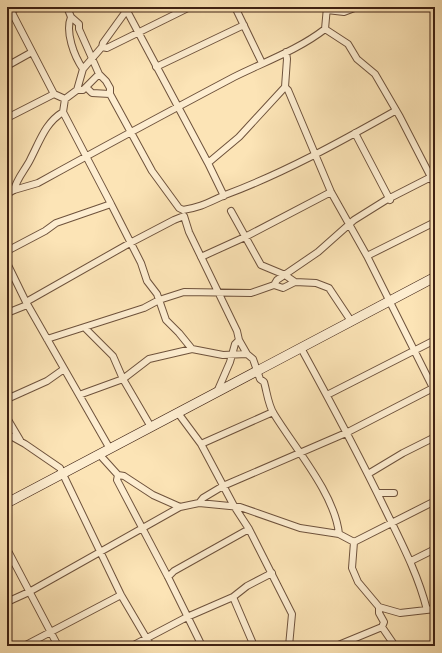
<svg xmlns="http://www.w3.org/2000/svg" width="442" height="653" viewBox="0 0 442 653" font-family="'Sorts Mill Goudy',serif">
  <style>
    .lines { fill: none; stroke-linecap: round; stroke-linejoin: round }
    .street-casing { stroke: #6e523c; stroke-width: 8 }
    .secondary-casing { stroke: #3e2113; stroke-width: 10 }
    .street { stroke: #fdedd0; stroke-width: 6 }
    .secondary { stroke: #fdedd0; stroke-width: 9 }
  </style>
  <rect width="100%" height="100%" fill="#fce4b6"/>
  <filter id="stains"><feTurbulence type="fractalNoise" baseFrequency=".005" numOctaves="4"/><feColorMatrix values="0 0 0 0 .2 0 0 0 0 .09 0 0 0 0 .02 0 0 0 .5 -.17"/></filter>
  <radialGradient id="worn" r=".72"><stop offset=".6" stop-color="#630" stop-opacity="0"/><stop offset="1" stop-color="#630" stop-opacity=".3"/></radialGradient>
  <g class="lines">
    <g class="street-casing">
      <path id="street" d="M9 7 54 94 65 99
        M67 7 71 17 79 24V29L99 74 106 81 110 88V94L152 171 179 208 183 210C202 207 209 202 225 195 284 173 340 142 395 111
        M235 7 262 63
        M327 7 325 29 348 44 357 59 375 74 400 117 435 185
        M327 10 344 12 357 7
        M127 11 208 163 224 196
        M7 13 19 7
        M71 17C65 32 74 56 83 69
        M102 47 107 48 190 7
        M7 66 32 52
        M156 67 244 25
        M86 87 92 93 110 94
        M285 87 288 90 331 192 367 256 435 392
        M77 90 83 69 102 47 103 43 129 7
        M7 118 54 94
        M355 133 390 200
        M208 163 239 137 285 87 287 59 286 52
        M14 190C17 178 25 170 30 160 40 141 45 123 63 112
        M7 194 14 190 38 183C103 147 168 112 234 77 264 62 298 50 325 29
        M111 204 141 263 147 281 157 294 166 320 179 333 192 349
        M231 211 261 265 285 275 295 282
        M7 251 45 231 56 223 111 204 63 112 65 99 77 90H83L99 74
        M367 256 435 222
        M201 257 245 237 331 192
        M7 263 26 302 110 449
        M274 285 277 280 318 252 354 220 386 200 435 175
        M26 302 130 243 174 220 184 216 189 232 237 331 239 340 247 354 253 359 260 379 264 382C267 392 268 405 274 414 294 447 335 494 339 534
        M7 313 27 305
        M85 328 113 356 123 379 151 427
        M47 339 144 308 159 300 184 292 251 293 274 285 283 288 295 282 316 283 329 288 351 321
        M301 348C330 401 359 455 385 509 401 542 418 574 427 610
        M217 392 230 362 235 344 239 340
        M79 395 123 379 149 359 192 349 223 355 247 354
        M327 395 435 340
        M7 399 47 381 64 369
        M178 413 201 444 234 506 249 529 292 614 289 646
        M7 418 20 440
        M7 434 25 444 60 468 121 595 151 646
        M201 444 273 412
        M99 454 118 475 124 476 153 495 180 507
        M368 474 403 453 435 437
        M118 475 117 480 168 577 202 646
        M378 493H394
        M199 503 203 498 223 486 346 433 435 387
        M354 542 352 568 358 582 379 607V613L384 622 382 627 395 646
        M7 549 58 646
        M411 561 435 549
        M168 577 174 571 249 529
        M233 597 254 646
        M7 602 29 592 180 507 199 503 240 507 300 528 339 534 354 542 435 501
        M379 607 400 613 435 609
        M24 646 121 595
        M132 646 187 617 233 597 247 586 272 573
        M336 646 382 627"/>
    </g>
    <g class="secondary-casing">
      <path id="secondary" d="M7 503 435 277"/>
    </g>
    <use href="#street" class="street"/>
    <use href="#secondary" class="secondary"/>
  </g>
  <rect width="442" height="653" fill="none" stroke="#fce4b6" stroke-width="24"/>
  <rect x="8" y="8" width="426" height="637" fill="none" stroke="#3e2113" stroke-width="2"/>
  <rect x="12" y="12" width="418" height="629" fill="none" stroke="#3e2113"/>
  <rect width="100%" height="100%" filter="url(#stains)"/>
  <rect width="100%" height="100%" fill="url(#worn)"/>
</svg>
